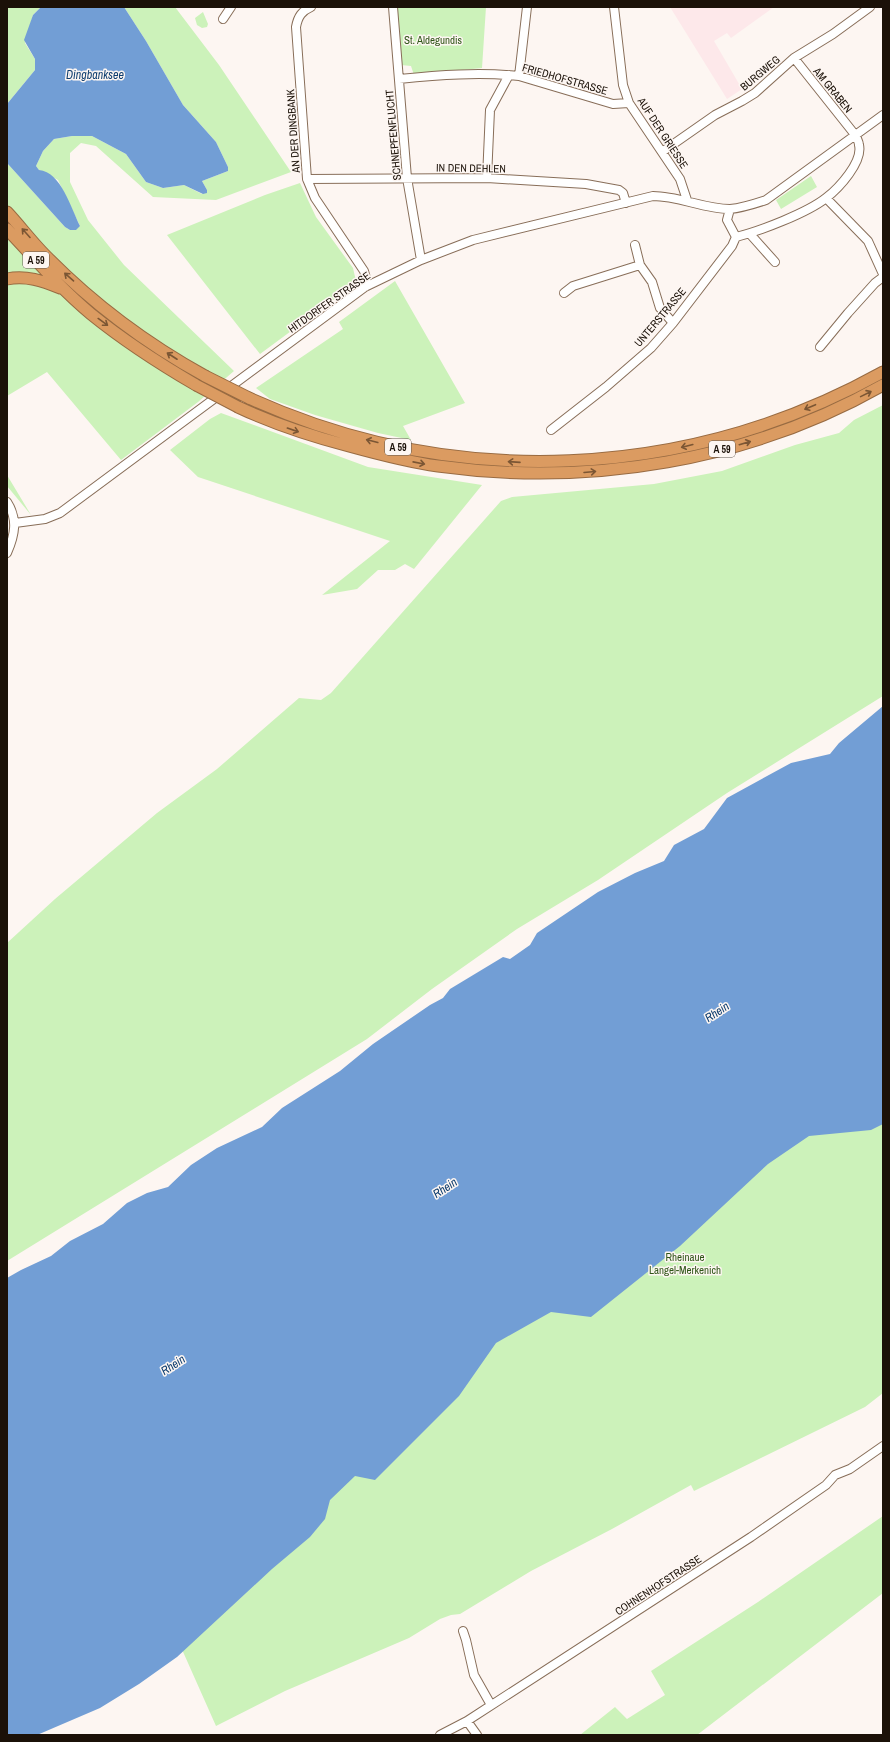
<svg xmlns="http://www.w3.org/2000/svg" width="890" height="1742" viewBox="0 0 890 1742" font-family="'Archivo Narrow',sans-serif">
  <style>
    .education { fill: #fde8ea }
    .green { fill: #ccf2ba }
    .water { fill: #729ed5 }
    .lines { fill: none; stroke-linecap: round; stroke-linejoin: round }
    .minor-casing { stroke: #886e59; stroke-width: 10 }
    .highway-casing { stroke: #986b42; stroke-width: 13 }
    .minor { stroke: #fff; stroke-width: 8 }
    .highway { stroke: #db9b61; stroke-width: 11 }
    .highway-bridge-casing { stroke: #986b42; stroke-width: 13; stroke-linecap: butt }
    .highway-bridge { stroke: #db9b61; stroke-width: 11 }
    .oneway { stroke: #7b5634 }
    .labels { text-anchor: middle; stroke-width: 3; stroke-linejoin: round; paint-order: stroke }
    .shield { fill: #fdf6f2; stroke: #5f564e; stroke-width: 1 }
    .shield-label { font-size: 10px; font-weight: bold; fill: #1b1108 }
    .park-label { font-size: 11px; fill: #305518; stroke: #fdf6f2 }
    .street-label { font-size: 11px; fill: #1b1108; stroke: #fdf6f2 }
    .water-label { font-size: 12px; font-style: italic; fill: #0e3d6f; stroke: #fdf6f2 }
  </style>
  <rect width="100%" height="100%" fill="#fdf6f2"/>
  <path class="education" d="M670 7H774L731 38 727 33 714 41 742 89 727 99Z"/>
  <path class="green" d="M7 7H41L33 15 25 43 35 59V70L7 104Z
    M124 7H175L219 65 291 172 216 200 153 197 96 146 81 143 70 153V182L88 220 124 265 234 371 198 402 121 460 47 372 7 396V163L65 227 70 230 80 226 58 180 39 170 36 166 43 151 54 139 72 136H92L126 154 146 182 163 188 184 185 202 194 207 190 202 181 228 171V167L216 142 183 105 146 41Z
    M396 7H486L482 68 414 75 411 66 401 65Z
    M203 12 208 24 207 27 202 28 197 25 195 18Z
    M811 176 817 187 781 209 776 200Z
    M300 183 316 217 353 268 356 281 344 292 260 354 167 235 265 195Z
    M395 281 465 403 403 426 411 440 378 433 315 415 270 399 256 388 343 329 339 322Z
    M883 405V696L727 793 598 880 517 929 432 989 367 1039 7 1261V943L55 899 157 813 217 769 299 698 321 700 331 693 501 501 512 497 654 484 722 471 795 445 839 433 854 420Z
    M221 413 368 467 482 485 414 569 405 564 395 570H378L357 589 322 595 390 541 198 477 170 450 210 419Z
    M7 475 31 515 7 486Z
    M883 897V1393L865 1407 694 1491 691 1485 612 1529 531 1571 460 1614 451 1615 440 1619 409 1638 285 1691 216 1726 144 1564Z
    M883 1516V1593L697 1735H580L615 1707 627 1719 665 1695 651 1671 758 1602Z"/>
  <path class="water" d="M41 7H124L146 41 183 105 216 142 228 167V171L202 181 207 190V193L203 194 184 185 163 188 146 182 126 154 92 136H72L54 139 43 151 36 166 39 170C61 172 71 208 80 226L76 230H70L65 227 7 163V104L35 70V59L24 40 33 15Z
    M883 706V1124L871 1130 809 1136 768 1164 680 1246 591 1317 551 1312 496 1343 459 1396 375 1480 355 1476 330 1500 325 1519 310 1537 272 1569 177 1657 139 1684 100 1708 37 1735H7V1278L21 1270 51 1256 70 1241 103 1224 127 1203 147 1193 168 1187 191 1165 217 1148 262 1127 282 1108 340 1071 373 1044 430 1005 443 998 450 989 503 957 510 959 530 945 537 933 598 892 635 873 664 861 674 845 704 829 727 798 791 763 830 754 839 743Z"/>
  <g class="lines">
    <g class="minor-casing">
      <path id="minor" d="M311 7C302 11 298 16 296 27L307 179 315 198 364 271 366 278 365 287
        M393 7 407 178 421 260
        M614 7 623 85 629 103 680 179 687 200
        M223 19 231 7
        M519 76 527 7
        M399 79C439 75 479 72 519 76L613 104 629 103
        M662 152 715 115 742 101 755 93 794 58 833 34 870 7
        M487 178 490 110 509 75
        M307 179 487 178 586 184 619 190 623 193 626 203
        M826 198 868 241 883 274
        M750 234 775 262
        M736 237C760 231 807 213 826 198 839 188 863 162 859 145 859 142 857 139 856 136L794 58
        M635 245 640 265 652 282 660 308 673 323
        M564 293 573 286 640 265
        M820 347 848 313 875 283 883 277
        M551 430 606 387 651 348 673 323 732 246 736 237 727 220 730 209
        M7 502C18 519 15 535 7 553
        M15 523 45 519 60 513 365 287 421 260 473 240 653 196C679 196 704 209 730 209 742 208 754 204 766 200L883 115
        M463 1631 466 1640 474 1675 491 1705
        M467 1721 477 1735
        M440 1735 467 1721 751 1537 826 1485 835 1475 850 1469 883 1446"/>
    </g>
    <g class="highway-casing">
      <path id="highway" d="M7 212C20 226 32 242 45 255 92 303 147 344 205 376
        M7 229C34 258 61 289 91 314 123 340 160 364 196 385
        M7 279C26 275 43 281 60 288
        M249 398C454 491 687 481 883 372
        M238 407C274 424 311 436 349 446 378 454 408 462 438 466 590 487 749 461 883 385"/>
    </g>
    <use href="#minor" class="minor"/>
    <use href="#highway" class="highway"/>
    <g class="highway-bridge-casing">
      <path id="highway-bridge" d="M205 376 249 398
        M196 385 238 407"/>
    </g>
    <use href="#highway-bridge" class="highway-bridge"/>
  </g>
  <defs><path id="oneway-shaft" d="M-6 0H5M1.5-3L5.5 0L1.5 3" fill="none" stroke-width="1.6" stroke-linecap="round" stroke-linejoin="round"/></defs>
  <g class="oneway">
    <use href="#oneway-shaft" transform="translate(26 233) rotate(-132)"/>
    <use href="#oneway-shaft" transform="translate(69 277) rotate(-139)"/>
    <use href="#oneway-shaft" transform="translate(103 322) rotate(36)"/>
    <use href="#oneway-shaft" transform="translate(172 356) rotate(-147)"/>
    <use href="#oneway-shaft" transform="translate(866 394) rotate(-26)"/>
    <use href="#oneway-shaft" transform="translate(810 407) rotate(157)"/>
    <use href="#oneway-shaft" transform="translate(293 430) rotate(19)"/>
    <use href="#oneway-shaft" transform="translate(372 441) rotate(-166)"/>
    <use href="#oneway-shaft" transform="translate(745 443) rotate(-16)"/>
    <use href="#oneway-shaft" transform="translate(687 446) rotate(166)"/>
    <use href="#oneway-shaft" transform="translate(514 462) rotate(-176)"/>
    <use href="#oneway-shaft" transform="translate(419 463) rotate(11)"/>
    <use href="#oneway-shaft" transform="translate(590 472) rotate(-5)"/>
  </g>
  <g class="labels">
    <g class="shield">
      <rect x="23" y="252" width="26" height="16" rx="3"/>
      <rect x="385" y="439" width="26" height="16" rx="3"/>
      <rect x="709" y="441" width="26" height="16" rx="3"/>
    </g>
    <g class="shield-label">
      <text x="36" y="264">A 59</text>
      <text x="398" y="451">A 59</text>
      <text x="722" y="453">A 59</text>
    </g>
    <g class="park-label">
      <text x="433" y="44">St. Aldegundis</text>
      <text x="685" y="1261">Rheinaue<tspan x="685" dy="13">Langel-Merkenich</tspan></text>
    </g>
    <g class="street-label">
      <text transform="translate(760 73) rotate(-40)" y="4">BURGWEG</text>
      <text transform="translate(565 79) rotate(16)" y="4">FRIEDHOFSTRASSE</text>
      <text transform="translate(833 90) rotate(51)" y="4">AM GRABEN</text>
      <text transform="translate(293 131) rotate(-94)" y="4">AN DER DINGBANK</text>
      <text transform="translate(663 133) rotate(57)" y="4">AUF DER GRIESSE</text>
      <text transform="translate(393 135) rotate(-95)" y="4">SCHNEPFENFLUCHT</text>
      <text transform="translate(471 168) rotate(1)" y="4">IN DEN DEHLEN</text>
      <text transform="translate(329 302) rotate(-35)" y="4">HITDORFER STRASSE</text>
      <text transform="translate(660 317) rotate(-50)" y="4">UNTERSTRASSE</text>
      <text transform="translate(658 1585) rotate(-33)" y="4">COHNENHOFSTRASSE</text>
    </g>
    <g class="water-label">
      <text x="95" y="79">Dingbanksee</text>
      <text transform="translate(717 1012) rotate(-33)" y="4">Rhein</text>
      <text transform="translate(445 1188) rotate(-33)" y="4">Rhein</text>
      <text transform="translate(173 1365) rotate(-33)" y="4">Rhein</text>
    </g>
  </g>
  <rect width="890" height="1742" fill="none" stroke="#1b1108" stroke-width="16"/>
</svg>
